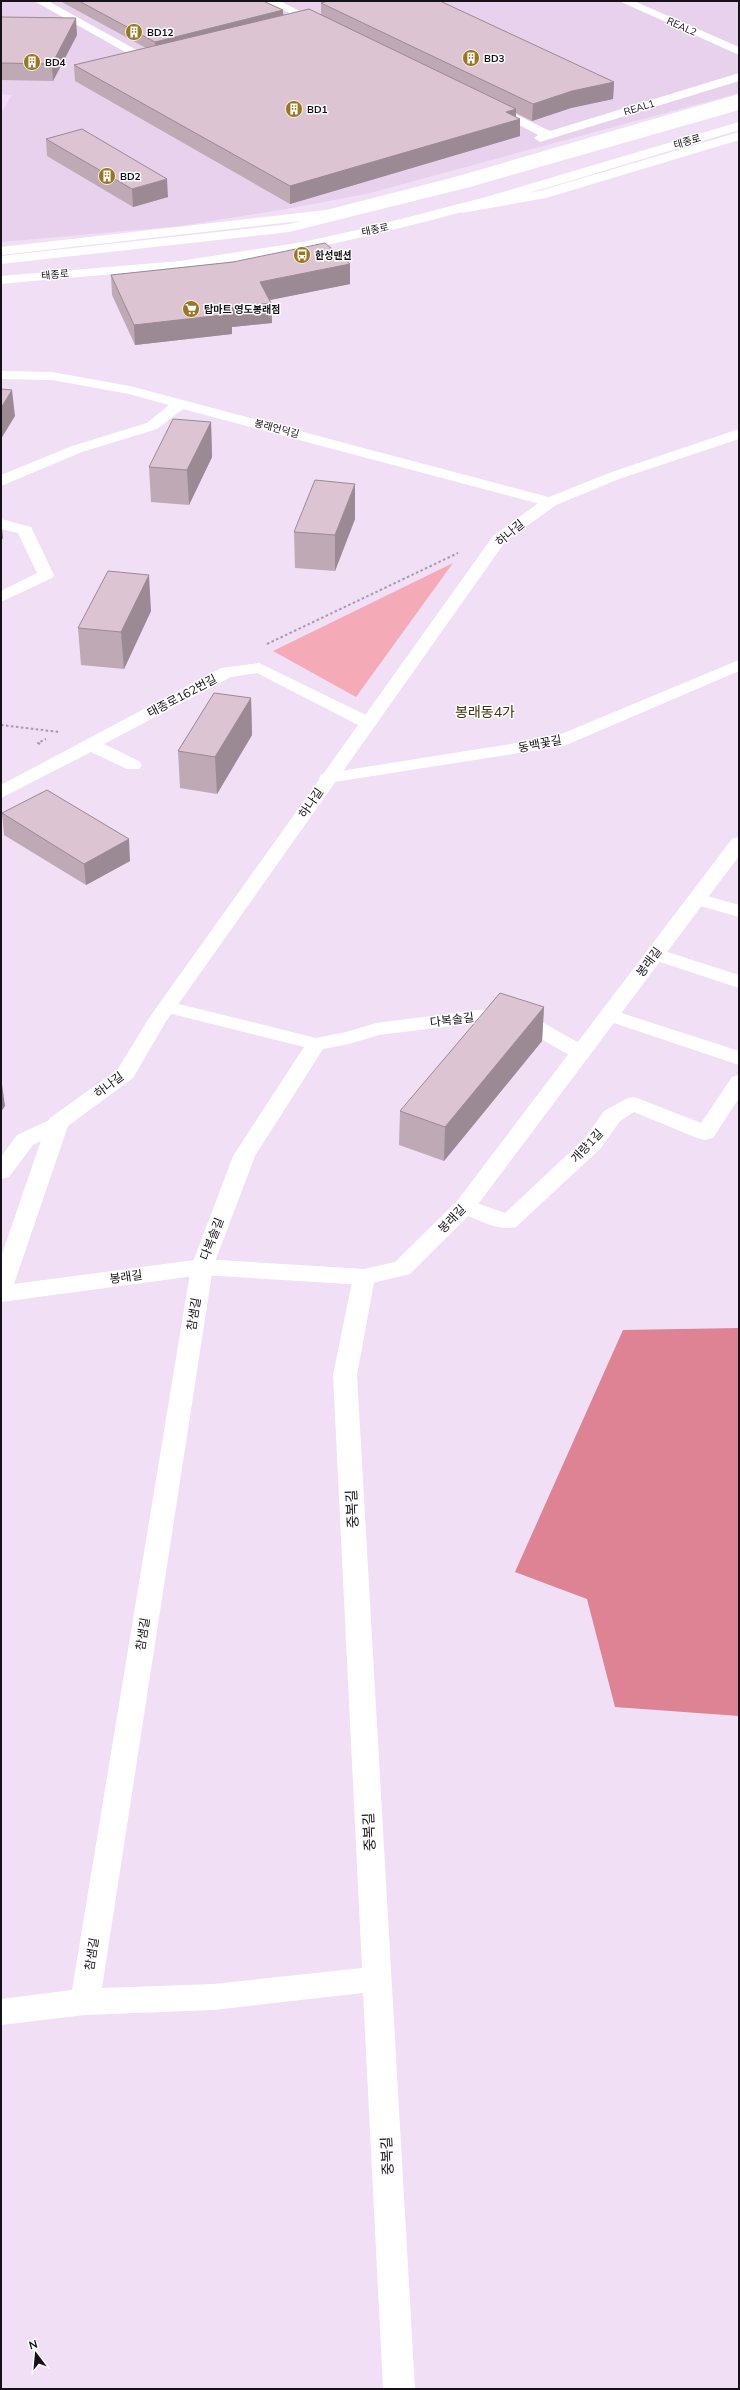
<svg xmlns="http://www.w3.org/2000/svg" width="740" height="2390" viewBox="0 0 740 2390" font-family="Mulish,'Noto Sans KR',sans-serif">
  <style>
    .built { fill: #e7d1ed }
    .green { fill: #f5abb7 }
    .forest { fill: #dd8393 }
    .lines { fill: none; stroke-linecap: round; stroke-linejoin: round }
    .path { stroke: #a699aa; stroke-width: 2; stroke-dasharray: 2.5 2.5; stroke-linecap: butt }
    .minor { fill: #fff; fill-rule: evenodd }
    .major { fill: #fff; fill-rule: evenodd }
    .highway { fill: #fff; fill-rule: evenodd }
    .wall { fill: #bea9b5 }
    .shaded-wall { fill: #9b8993 }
    .building { fill: #ddc4d2; stroke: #9b8993 }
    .labels { text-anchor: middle; stroke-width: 3; stroke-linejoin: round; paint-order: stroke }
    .far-street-label { font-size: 10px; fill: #161018; stroke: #fff }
    .far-poi-label { font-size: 10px; font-weight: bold; fill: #161018; stroke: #fff; text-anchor: start }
    .street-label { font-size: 12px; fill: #161018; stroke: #fff }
    .quarter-label { font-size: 14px; fill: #423008; stroke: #fff }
    .near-street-label { font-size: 14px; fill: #161018; stroke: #fff }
  </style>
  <rect width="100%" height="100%" fill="#f0dff5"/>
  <path class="built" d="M1 1H739V93L370 193 298 207 181 226 1 242V113L12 95 1 94Z"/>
  <path class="green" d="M453 563 356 697 273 651Z"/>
  <path class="forest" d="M739 1328V1716L615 1707 587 1599 515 1572 623 1330Z"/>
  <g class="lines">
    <path class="path" d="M267 644 458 553
      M1 725 59 732
      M40 744 38 743 46 739"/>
    <path class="minor" d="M34 1H48L153 59 151 62H143Z
      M265 1H280L327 25 321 28 317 27Z
      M619 1H634L739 47V55Z
      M739 73V81L540 142 534 138 538 135 487 108 493 104 497 105 550 131Z
      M739 132V140L546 198 462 213 455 209 462 205 539 191Z
      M1 371 52 372 130 386 556 499 558 502 556 505H544L183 409 157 429 82 452 1 486V475L72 446 147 423 169 405 129 394 52 380 1 379Z
      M1 519 31 527 54 575 52 578 1 602V591L37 573 18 533 1 529Z
      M739 660V671L564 746 328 783 322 782 319 778 322 774 328 773 554 737Z
      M259 663 374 719 377 723 374 727H362L257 673 231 677 104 744 139 761 142 765 139 769H127L91 752 1 798V785L221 668Z
      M697 893 739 905V917L690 903 687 899 690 895Z
      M655 948 739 975V988L648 958 645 954 648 950Z
      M167 1001 316 1038 346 1032 376 1023 510 1006 517 1008 588 1048 591 1053 588 1058 581 1060 574 1058 507 1019 379 1035 349 1044 323 1049 255 1156 213 1267 102 1988 213 1984 362 1968 333 1375 353 1277 356 1271 364 1269 372 1271 375 1277 357 1375 415 2389H383L363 1993 213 2010 85 2015 1 2025V1999L72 1990 191 1267 233 1156 304 1047 160 1011 157 1007 160 1003Z
      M609 1009 739 1051V1065L602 1019 599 1015 602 1011Z
      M739 1075V1098L713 1138 705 1140 697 1138 634 1112 620 1121 601 1148 516 1227C498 1232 474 1218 457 1211L454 1206 457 1201 465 1199 505 1213 585 1138 604 1111 626 1099 633 1097 640 1099 701 1123 732 1077Z
      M58 1116 66 1118 69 1123 66 1128 33 1145 9 1177 1 1179V1157L17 1135Z"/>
    <path class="major" d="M739 94V102L465 183 326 218 1 255V247L326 210 455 177Z
      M739 122V130C595 173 451 220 303 250 203 270 102 274 1 284V276L180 261 303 242 366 228 486 197Z
      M739 429V439L619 479 556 505 505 542 165 1023 133 1078 68 1126 14 1284 202 1259 364 1269 395 1262 457 1201 732 839 739 837V856L473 1211 410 1274 364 1285 202 1275 1 1302V1257L47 1123 50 1118 118 1069 149 1018 493 536 544 499 609 473Z"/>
    <path class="highway" d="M739 102V110L470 187 289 232 1 264V256L289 224 460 181Z"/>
  </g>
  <path class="wall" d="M60 1H263L283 10V15H321V3L614 82 613 99 571 108 532 121 516 113V117L520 119V136L290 204 75 81 74 65 146 48Z
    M1 17 77 35 53 81 1 80Z
    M46 139 168 197 133 207 47 156Z
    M233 262 350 264V284L270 300 271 303 272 323 232 327V334L135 345 112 295 111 275Z
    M211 422 212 457 189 505 151 502 149 467Z
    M355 519 335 571 295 568 294 532Z
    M151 611 124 669 81 665 78 628Z
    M251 698 252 735 217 794 180 788 178 751Z
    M2 813 130 861 86 885 4 835Z
    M544 1007 542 1041 444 1161 399 1145 400 1111Z"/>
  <path class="shaded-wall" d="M283 10V21L156 53 155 42Z
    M76 18 77 35 53 81 52 64Z
    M614 82 613 99 571 108 532 121 533 104 572 91Z
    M516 109V120L520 119V136L290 204V186Z
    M167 179 168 197 133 207 132 189Z
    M350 264V284L260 302V282Z
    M271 303 272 323 232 327V334L135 345 134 325 228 308Z
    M12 390 15 416 1 439V408Z
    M211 422 212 457 189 505 187 470Z
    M355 484V519L335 571V535Z
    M1 519 3 538 1 541Z
    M149 575 151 611 124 669 121 632Z
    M251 698 252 735 217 794 215 757Z
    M129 839 130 861 86 885 84 864Z
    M544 1007 542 1041 444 1161 445 1127Z
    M2 1084 5 1106 1 1112V1086Z"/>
  <path class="building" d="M79 1H263L283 10 155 42Z
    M328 1H440L614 82 572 91 533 104 321 3Z
    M309 9 516 109 506 112 520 119 290 186 74 65Z
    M1 17 76 18 52 64 1 63Z
    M82 129 167 179 132 189 46 139Z
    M325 243 350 264 260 282 271 303 228 308 231 314 134 325 111 275 233 262Z
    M1 389 12 390 1 408Z
    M173 419 211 422 187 470 149 467Z
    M315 480 355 484 335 535 294 532Z
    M108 571 149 575 121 632 78 628Z
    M214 693 251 698 215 757 178 751Z
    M47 790 129 839 84 864 2 813Z
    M500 993 544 1007 445 1127 400 1111Z"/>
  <defs>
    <g id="building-disc" transform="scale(0.9)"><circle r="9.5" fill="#9b7521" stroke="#fff"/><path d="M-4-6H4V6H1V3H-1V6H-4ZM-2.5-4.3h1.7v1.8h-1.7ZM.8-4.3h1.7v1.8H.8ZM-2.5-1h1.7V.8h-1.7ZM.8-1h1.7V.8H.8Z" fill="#fff"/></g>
    <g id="bus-disc" transform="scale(0.9)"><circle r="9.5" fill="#9b7521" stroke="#fff"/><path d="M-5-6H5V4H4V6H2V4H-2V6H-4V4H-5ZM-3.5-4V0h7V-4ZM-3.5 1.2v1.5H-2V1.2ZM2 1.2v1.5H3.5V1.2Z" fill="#fff"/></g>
    <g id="supermarket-disc" transform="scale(0.9)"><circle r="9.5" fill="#9b7521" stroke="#fff"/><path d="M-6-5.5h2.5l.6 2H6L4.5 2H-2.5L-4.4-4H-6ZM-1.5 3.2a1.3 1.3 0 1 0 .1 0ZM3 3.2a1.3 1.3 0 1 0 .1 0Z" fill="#fff"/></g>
  </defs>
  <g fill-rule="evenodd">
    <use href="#building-disc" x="134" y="32"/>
    <use href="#building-disc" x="471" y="58"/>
    <use href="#building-disc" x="32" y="62"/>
    <use href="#building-disc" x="294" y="109"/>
    <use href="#building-disc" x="107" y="176"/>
    <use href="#bus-disc" x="302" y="255"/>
    <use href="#supermarket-disc" x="191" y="309"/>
  </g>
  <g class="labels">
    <g class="far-street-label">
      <text transform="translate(682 26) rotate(24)" y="4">REAL2</text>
      <text transform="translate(639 107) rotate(-17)" y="4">REAL1</text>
      <text transform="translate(687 141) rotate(-16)" y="4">태종로</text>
      <text transform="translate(375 229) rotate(-12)" y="4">태종로</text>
      <text transform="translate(55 274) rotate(-5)" y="4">태종로</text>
      <text transform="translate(277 428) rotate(15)" y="4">봉래언덕길</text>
    </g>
    <g class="far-poi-label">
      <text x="147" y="36">BD12</text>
      <text x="484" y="62">BD3</text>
      <text x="45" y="66">BD4</text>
      <text x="307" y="113">BD1</text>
      <text x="120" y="180">BD2</text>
      <text x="315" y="259">한성맨션</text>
      <text x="204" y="313">탑마트 영도봉래점</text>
    </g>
    <g class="street-label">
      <text transform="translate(510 533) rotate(-40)" y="4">하나길</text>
      <text transform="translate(182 696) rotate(-28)" y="4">태종로162번길</text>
      <text transform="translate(540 744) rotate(-11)" y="4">동백꽃길</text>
      <text transform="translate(311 803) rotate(-56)" y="4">하나길</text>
      <text transform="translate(649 962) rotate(-53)" y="4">봉래길</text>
      <text transform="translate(452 1020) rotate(-7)" y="4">다복솔길</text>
      <text transform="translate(109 1085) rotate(-37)" y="4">하나길</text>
      <text transform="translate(587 1146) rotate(-47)" y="4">개량1길</text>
      <text transform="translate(452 1219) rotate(-46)" y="4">봉래길</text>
      <text transform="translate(212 1239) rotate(-69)" y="4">다복솔길</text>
      <text transform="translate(126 1277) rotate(-8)" y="4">봉래길</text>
      <text transform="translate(194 1314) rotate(-81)" y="4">참샘길</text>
      <text transform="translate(143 1634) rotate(-81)" y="4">참샘길</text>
      <text transform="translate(92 1954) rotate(-81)" y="4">참샘길</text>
    </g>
    <g class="quarter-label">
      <text x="485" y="717">봉래동4가</text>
    </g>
    <g class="near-street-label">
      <text transform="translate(352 1509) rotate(-93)" y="5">중복길</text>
      <text transform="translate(369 1832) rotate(-93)" y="5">중복길</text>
      <text transform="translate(387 2156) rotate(-93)" y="5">중복길</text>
    </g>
  </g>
  <rect width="740" height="2390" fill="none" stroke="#161018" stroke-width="4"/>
  <g transform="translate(36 2354) rotate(344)" stroke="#ffffff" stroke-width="3" paint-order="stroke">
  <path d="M0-3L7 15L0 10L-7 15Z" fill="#161018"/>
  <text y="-6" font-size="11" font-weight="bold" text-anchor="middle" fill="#161018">N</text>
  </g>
</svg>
